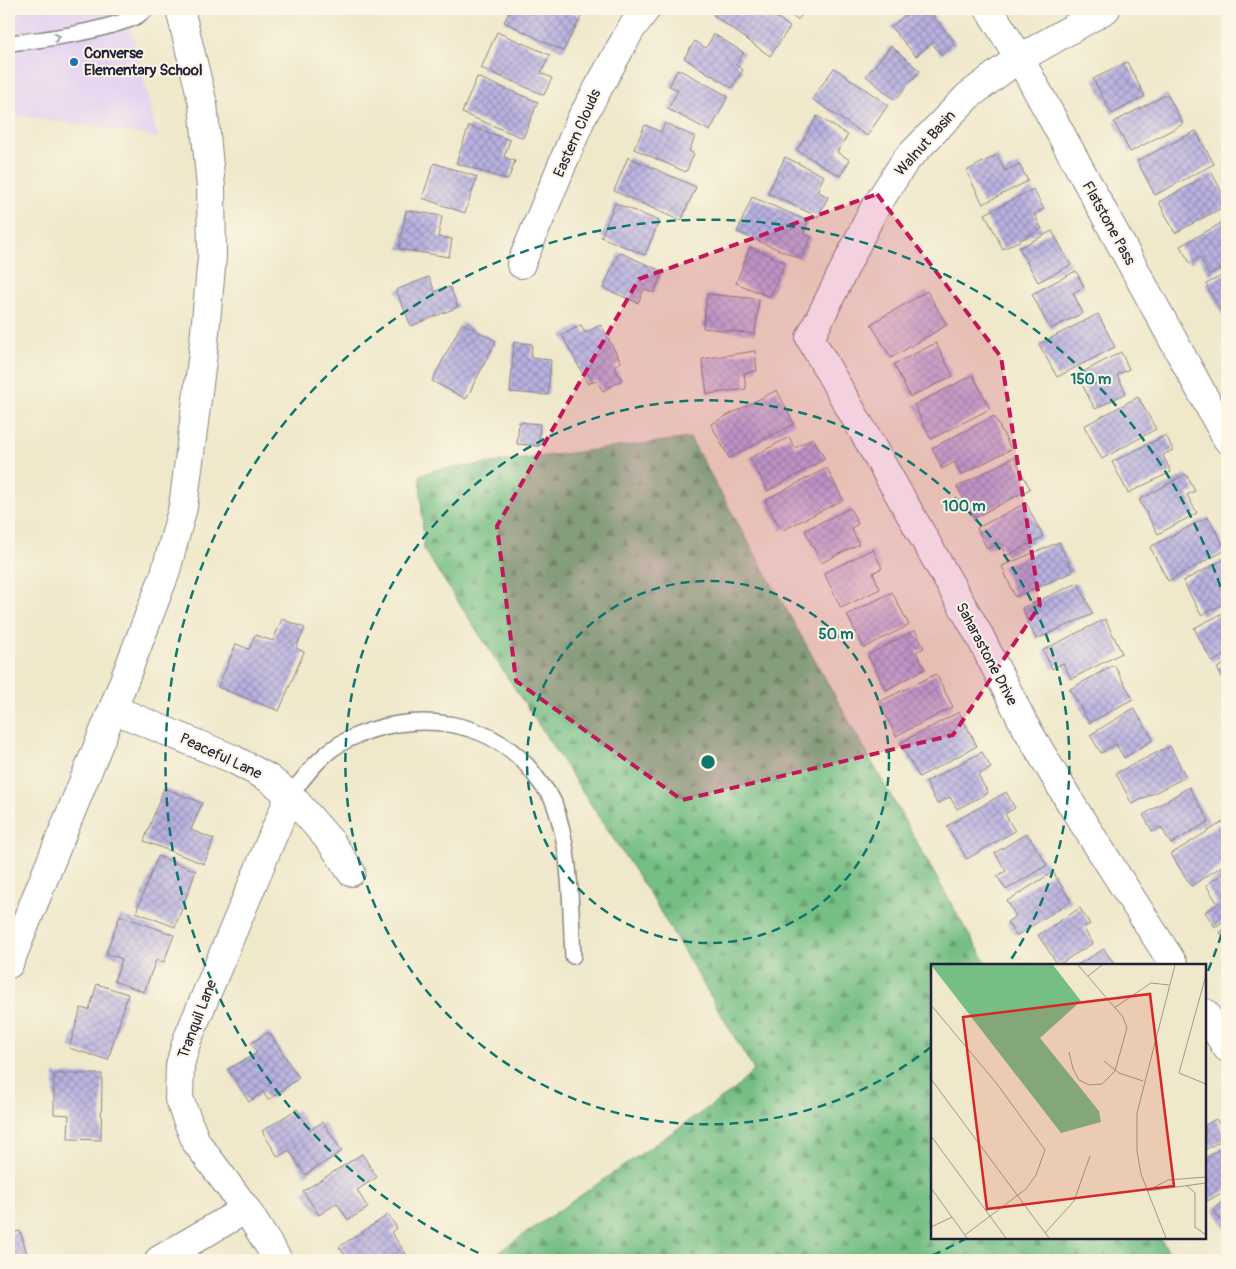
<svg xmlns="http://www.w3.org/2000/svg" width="1236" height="1269" viewBox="0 0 1236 1269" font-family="Pangolin,sans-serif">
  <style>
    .built { fill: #e4d3f2 }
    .forest { fill: url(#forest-firs); stroke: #4c7060 }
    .building { fill: url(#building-cross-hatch) }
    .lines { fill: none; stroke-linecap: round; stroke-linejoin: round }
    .lane-casing { stroke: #888582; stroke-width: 18 }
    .street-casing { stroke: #888582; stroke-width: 30 }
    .secondary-casing { stroke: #888582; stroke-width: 30 }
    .lane { stroke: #fff; stroke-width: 15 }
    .street { stroke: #fff; stroke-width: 28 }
    .secondary { stroke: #fff; stroke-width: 28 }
    .oneway { stroke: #9c9ca7 }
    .marked { fill: #c2185b; fill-opacity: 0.2; stroke: #c2185b; stroke-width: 4; stroke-dasharray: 10 6; stroke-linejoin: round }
    .ring { fill: none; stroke: #0f766e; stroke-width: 2.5; stroke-dasharray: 9 6 }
    .poi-dot { fill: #1f6fb2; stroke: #fcf5e5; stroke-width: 2 }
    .labels { text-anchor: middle; stroke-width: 4; stroke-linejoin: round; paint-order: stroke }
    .poi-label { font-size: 15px; font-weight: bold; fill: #22223b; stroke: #fcf5e5; text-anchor: start }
    .street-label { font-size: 15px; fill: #22223b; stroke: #fcf5e5 }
    .inset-road { fill: none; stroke: #9d9991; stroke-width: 1 }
    .view { fill: #d62828; fill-opacity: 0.15; stroke: #d62828; stroke-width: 2.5 }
    .inset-edge { fill: none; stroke: #22223b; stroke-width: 2.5 }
    .centre { fill: #0f766e; stroke: #fcf5e5; stroke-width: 2.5 }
    .ring-label { font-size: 15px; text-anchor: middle; font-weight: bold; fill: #0f766e; stroke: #fcf5e5; stroke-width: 4; stroke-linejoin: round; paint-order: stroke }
  </style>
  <defs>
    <pattern id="forest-firs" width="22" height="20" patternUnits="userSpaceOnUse" patternTransform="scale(1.25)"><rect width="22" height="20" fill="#75be84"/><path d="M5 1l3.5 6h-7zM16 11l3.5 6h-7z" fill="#609a6d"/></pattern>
    <pattern id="building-cross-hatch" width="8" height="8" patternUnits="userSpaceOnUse" patternTransform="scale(1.25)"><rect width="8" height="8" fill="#b9b1e0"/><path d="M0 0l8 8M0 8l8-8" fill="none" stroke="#9690b7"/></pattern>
  </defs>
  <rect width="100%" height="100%" fill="#fcf5e5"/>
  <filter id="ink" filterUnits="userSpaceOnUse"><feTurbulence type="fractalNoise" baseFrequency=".02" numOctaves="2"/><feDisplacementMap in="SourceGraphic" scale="10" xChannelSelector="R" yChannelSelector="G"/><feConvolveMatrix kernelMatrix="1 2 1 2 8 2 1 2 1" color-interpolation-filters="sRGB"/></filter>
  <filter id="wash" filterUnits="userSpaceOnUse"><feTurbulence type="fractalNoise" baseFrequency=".0096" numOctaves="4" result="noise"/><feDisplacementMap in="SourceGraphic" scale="20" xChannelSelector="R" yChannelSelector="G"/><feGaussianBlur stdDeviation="1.12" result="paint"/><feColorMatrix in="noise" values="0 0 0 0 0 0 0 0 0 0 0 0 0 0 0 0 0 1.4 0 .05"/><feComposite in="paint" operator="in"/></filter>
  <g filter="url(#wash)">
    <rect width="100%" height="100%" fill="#efe8ca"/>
    <path class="built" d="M9 9H126L158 137 9 114Z"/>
    <path class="forest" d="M690 438 966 930 988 965H932V1238H1160L1174 1260H487L734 1090 754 1070 653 899 424 550 420 475 436 470Z"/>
    <g id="blocks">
      <path class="building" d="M511 9H565L581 17 563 51 504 22Z
        M717 9H765L790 27 770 56 713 15Z
        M785 9H808L797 20Z
        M913 9H927L956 43 941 55 932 43 916 56 891 27Z
        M497 32 550 55 541 73 552 78 544 95 481 68Z
        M714 34 744 53 736 65 743 70 732 88 684 58 695 41 706 48Z
        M891 46 920 71 895 100 866 76Z
        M1127 62 1145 96 1112 114 1093 79Z
        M834 68 888 105 867 136 812 99Z
        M678 69 728 96 710 131 668 109 678 90 669 86Z
        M477 77 538 102 523 138 462 113Z
        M1167 94 1183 124 1130 152 1114 122Z
        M817 116 848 135 837 152 850 160 840 176 797 150Z
        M665 123 695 137 689 151 694 154 686 172 634 149 645 125 661 132Z
        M469 126 510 140 504 157 515 161 508 180 456 163Z
        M1196 131 1214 164 1155 195 1137 161Z
        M997 155 1005 171 1019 164 1028 181 983 204 966 171Z
        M628 157 696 187 681 221 614 191Z
        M785 157 824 176 817 191 828 197 818 217 768 193Z
        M434 163 477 177 465 213 422 198Z
        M1212 173 1227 202V205L1175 233 1159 202Z
        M1033 189 1044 209 1034 214 1042 229 1003 249 985 214Z
        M752 197 808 221 803 234 811 237 801 259 737 232Z
        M615 203 659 221 645 255 601 237Z
        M406 210 442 216 438 237 452 239 449 257 399 249Z
        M1227 220V265L1209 275 1200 257 1190 263 1180 246Z
        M1052 231 1071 265 1038 282 1019 248Z
        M750 247 785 262 770 297 736 283Z
        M619 252 663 272 654 293 644 289 638 303 603 288Z
        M1076 271 1084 287 1073 293 1083 313 1050 329 1032 294Z
        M1227 273V316L1224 318 1206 284Z
        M429 277 435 292 450 287 458 307 411 326 396 290Z
        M927 291 947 325 891 358 871 324Z
        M707 294 759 299 755 334 703 328Z
        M1098 314 1115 347 1057 377 1039 344Z
        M462 323 496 341 466 399 432 381Z
        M581 325 585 333 601 325 621 362 614 366 622 380 603 391 596 380 588 384 562 335Z
        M514 342 532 344 531 358 551 360 548 395 510 392Z
        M936 343 953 376 910 397 894 364Z
        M755 351 757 371 744 373 746 389 707 394 702 359Z
        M1121 352 1129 369 1117 375 1126 393 1095 409 1077 375Z
        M973 375 990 409 931 439 914 405Z
        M777 390 794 424 729 458 711 424Z
        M1138 397 1156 429 1102 459 1084 426Z
        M994 416 1011 449 961 475 955 462 942 469 932 448Z
        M519 422 540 424 539 446 517 444Z
        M1166 435 1173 450 1163 455 1171 472 1128 493 1112 462Z
        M789 437 795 448 813 438 825 459 768 491 750 458Z
        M1014 457 1030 489 974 518 957 487Z
        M827 468 843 500 781 531 765 500Z
        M1186 474 1195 491 1187 495 1197 513 1158 534 1139 500Z
        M1026 503 1043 537 1006 556 1000 543 987 549 977 528Z
        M850 508 858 524 851 528 859 544 821 563 805 530Z
        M1208 517 1226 550 1168 581 1150 547Z
        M1059 542 1073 572 1015 597 1002 566Z
        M873 549 882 568 873 573 880 589 841 608 824 573Z
        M1227 558V602L1201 615 1183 581Z
        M1078 583 1093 614 1036 639 1022 608Z
        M892 592 909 625 864 648 847 615Z
        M1227 611V654L1212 662 1194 628Z
        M282 619 305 628 296 648 304 652 279 711 218 687 236 644 249 649 255 635 273 641Z
        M1105 619 1122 653 1071 679 1063 663 1052 669 1043 650Z
        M915 630 924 648 916 652 925 669 886 690 868 655Z
        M1227 663V685L1217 668Z
        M1114 665 1133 699 1089 723 1070 689Z
        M936 674 953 707 896 736 879 702Z
        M1134 708 1153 740 1124 758 1116 744 1101 753 1090 735Z
        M959 712 977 746 919 777 900 743Z
        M1170 746 1186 777 1132 804 1116 773Z
        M982 752 991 768 978 775 988 793 957 809 950 797 937 804 926 782Z
        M1189 787 1209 821 1171 844 1161 827 1153 832 1143 815Z
        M164 788 202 803 191 830 214 839 204 864 144 841Z
        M1006 792 1015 808 1005 814 1015 831 967 859 947 826Z
        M1226 820 1227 863 1191 886 1171 854Z
        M1027 833 1047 865 1006 890 997 876 1006 871 995 853Z
        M158 856 196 871 175 927 136 912Z
        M1227 871V919L1215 927 1205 912 1218 904 1206 885Z
        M1053 872 1071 901 1016 936 1007 922 1016 916 1007 901Z
        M1080 908 1090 924 1083 928 1093 943 1058 965 1038 935Z
        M120 915 174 935 164 962 156 960 144 992 114 981 122 959 106 953Z
        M1227 928V943L1220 932Z
        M1104 949 1115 965H1077Z
        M97 984 128 994 108 1060 69 1048 81 1008 89 1010Z
        M269 1032 299 1078 268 1100 263 1092 249 1102 228 1069 257 1053 251 1043Z
        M54 1074H102L101 1140 68 1139 69 1115 54 1114Z
        M297 1109 310 1130 323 1122 342 1151 305 1175 289 1150 278 1157 262 1131Z
        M1216 1119 1227 1137 1205 1150V1125Z
        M1227 1145V1190L1207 1201 1205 1197V1158Z
        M362 1154 377 1177 357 1190 368 1208 348 1220 337 1203 319 1215 303 1191Z
        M1227 1199V1230L1213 1209Z
        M388 1215 397 1228 391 1232 410 1260H348L339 1247Z
        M20 1231 29 1260H9V1234Z"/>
    </g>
  </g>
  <g filter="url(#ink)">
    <use href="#blocks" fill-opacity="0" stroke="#888582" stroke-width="1"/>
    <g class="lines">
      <g class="lane-casing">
        <path id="lane" d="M9 43C47 40 95 32 131 19 137 17 142 12 147 9
          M290 795C307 774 322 752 347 740 412 708 497 717 539 781 544 788 551 795 554 803 572 852 570 905 573 956"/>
      </g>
      <g class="street-casing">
        <path id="street" d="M989 9 1020 59 1227 439
          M1106 9 1012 63 968 96 905 161 873 211 810 338 979 635 1024 724 1073 807 1174 965
          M521 264 581 119 631 29 646 9
          M113 709 233 759 268 778 290 795 331 842 351 872
          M1205 1013 1227 1048
          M159 1260 246 1209
          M278 1260 246 1209 196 1142 179 1099 180 1065 187 1040 290 795"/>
      </g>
      <g class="secondary-casing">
        <path id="secondary" d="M9 964 113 709 165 574 183 507 203 353 212 257 211 187 203 104 180 9"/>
      </g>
      <use href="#lane" class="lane"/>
      <use href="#street" class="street"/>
      <use href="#secondary" class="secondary"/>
    </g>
    <defs><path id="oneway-chevron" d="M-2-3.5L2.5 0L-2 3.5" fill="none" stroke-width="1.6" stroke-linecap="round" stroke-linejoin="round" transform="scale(1.25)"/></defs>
    <use class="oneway" href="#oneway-chevron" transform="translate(57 37) rotate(-11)"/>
  </g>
  <path class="marked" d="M877 194 1001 357 1040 605 953 735 682 800 516 681 497 526 639 279Z"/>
  <g class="ring">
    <circle cx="708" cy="762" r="181"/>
    <path d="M931 1047A362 362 0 1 1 1008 964"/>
    <path d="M1226 920A542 542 0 0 1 1205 978M967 1238A542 542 0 0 1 924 1259M492 1259A542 542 0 1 1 1226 604"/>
  </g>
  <circle class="poi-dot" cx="74" cy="62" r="5"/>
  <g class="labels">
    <g class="poi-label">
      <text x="84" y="58">Converse<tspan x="84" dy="17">Elementary School</tspan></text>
    </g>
    <g class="street-label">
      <text transform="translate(577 133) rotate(-66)" y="5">Eastern Clouds</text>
      <text transform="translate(925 143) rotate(-48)" y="5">Walnut Basin</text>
      <text transform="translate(1109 223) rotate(61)" y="5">Flatstone Pass</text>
      <text transform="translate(987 654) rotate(62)" y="5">Saharastone Drive</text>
      <text transform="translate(221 756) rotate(25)" y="5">Peaceful Lane</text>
      <text transform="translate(197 1019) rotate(-69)" y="5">Tranquil Lane</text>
    </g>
  </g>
  <g transform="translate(931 964)">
    <rect width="275" height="275" fill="#efe8ca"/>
    <path d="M0 1H122L150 37 109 74 168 147 170 158 130 169Z" fill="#75be84"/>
    <path class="inset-road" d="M275 11 248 109 275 120M157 12 171 1M0 41 66 120 114 186 105 211 95 225 34 271M183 44 220 19 238 21M138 88 142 105 148 116 158 121 171 120 184 107 196 64 192 53 147 1M173 97 188 109 212 117M0 115 118 274M0 172 75 274M255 221 264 229V263L275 271M0 224 36 274M275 226V259M216 227 237 216 275 213M216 227 275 219M0 263 21 253M114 269 143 237 159 192M235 274 210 210 206 187V149L244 1"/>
    <path class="view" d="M219 30 243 222 56 245 32 53Z"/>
    <rect width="275" height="275" class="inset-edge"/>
  </g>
  <circle cx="708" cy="762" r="8" class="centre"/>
  <g class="ring-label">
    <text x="1091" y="384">150 m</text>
    <text x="964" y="511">100 m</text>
    <text x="836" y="639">50 m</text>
  </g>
  <rect width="1236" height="1269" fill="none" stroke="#fcf5e5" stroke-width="30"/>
</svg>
